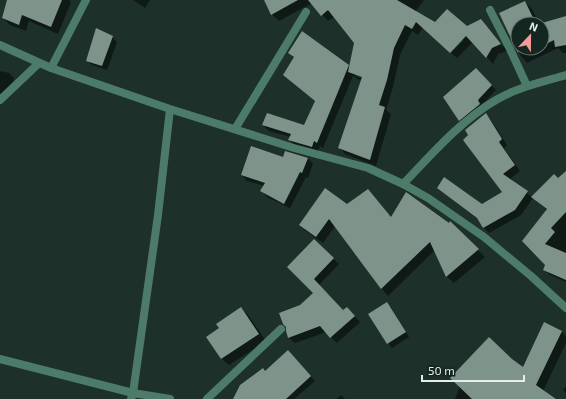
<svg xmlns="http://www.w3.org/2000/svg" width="566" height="399" viewBox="0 0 566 399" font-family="'Exo 2',sans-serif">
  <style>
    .shadow { fill: #0007; fill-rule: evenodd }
    .building { fill: #7e948b }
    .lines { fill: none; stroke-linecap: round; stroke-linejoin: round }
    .minor { stroke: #4d7b6a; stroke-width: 8 }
  </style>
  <rect width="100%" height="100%" fill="#1d3029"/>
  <path class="shadow" d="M8 0H69L71 2 58 34 29 21 26 31 10 25 3 18Z
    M133 0H150L145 8Z
    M265 0H424L415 12 435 24 467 29H488L507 51 498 54 493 64 473 42 457 58 451 53 464 40 423 27 418 35 412 31 400 55 393 87 386 110 391 114 376 166 345 154 339 147 362 81 356 78 353 76 323 148 320 146 318 152 295 146 290 140 291 137 269 131 263 125 305 126 316 102 290 81 295 58 290 53 302 32 350 67 355 43 334 17 328 21 312 3 279 21 272 14ZM355 74 367 78 366 80 355 76Z
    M525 2 532 9 539 24H518V48H542V24L566 17V53H563L558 48 527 63 521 56 500 14Z
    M112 37 117 42 107 70 92 65 87 60Z
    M476 69 496 90 464 124 459 120Z
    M0 71 9 73 14 78 13 85 0 97Z
    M486 114 491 120 507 145 504 148 520 171 509 180 532 197 566 210V282L550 275 544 269 546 264 523 241 547 210 533 198 521 215 489 233 483 227 480 221 438 188 481 205 504 192Z
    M283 158H308L313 164 308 178 306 177 290 208 267 197 262 191 265 186 247 181 242 175Z
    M347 206 391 217 449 224 450 223 485 257 454 283 447 277 435 250 388 296 382 289 335 226 323 243 307 232 300 225Z
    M314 241 339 264 319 285 343 311 352 314 360 322 337 343 326 332 295 343 289 338 287 331 301 306 315 293 288 267Z
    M386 304 391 308 409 337 392 348 388 343Z
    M241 308 248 315 266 341 229 365 222 359 208 337 221 329Z
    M562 332 566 336V343L543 391 554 399H455L460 386 511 360 523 368Z
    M292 356 315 381 294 399H234L266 372Z
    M566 386V393L563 390Z
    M341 395 345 399H336Z"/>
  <path class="building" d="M7 0H62L51 27 22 15 19 25 2 18Z
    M264 0H298L271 15Z
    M308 0H397L435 22 447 9 467 26 481 19 501 44 492 48 486 58 466 36 450 53 416 22 412 29 405 25 394 48 387 80 379 105 385 107 370 160 338 148 362 77 348 72 354 43 328 10 321 16Z
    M525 1 536 24H518V53L499 13Z
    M566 16V45L555 47 554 40 542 46V23Z
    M96 28 113 36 102 66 86 61Z
    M302 31 349 65 317 143 314 141 312 147 288 140 291 134 262 125 267 113 304 125 315 101 283 75 294 57 288 53Z
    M476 68 492 85 478 100 480 104 459 121 443 97Z
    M486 113 502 139 499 142 515 165 503 174 528 191 515 210 483 228 477 218 437 188 444 177 482 204 502 192 463 140 468 135 465 130Z
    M251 146 283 157 285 151 308 158 302 173 300 172 284 204 260 191 265 183 241 175Z
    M566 171V212L551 228 555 232 545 244 566 253V280L543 270 545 265 522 241 547 209 531 197 554 174 558 178Z
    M325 188 347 204 368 189 391 217 406 192 449 223 450 221 479 249 446 277 430 242 381 289 329 219 316 237 299 225Z
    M314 239 334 258 314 279 343 310 347 307 355 316 330 338 320 326 288 338 286 331V327L283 324 279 313 300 305 313 293 287 267Z
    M387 302 406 332 387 344 368 314Z
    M241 307 259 334 221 359 206 337 219 328 216 324Z
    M544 322 562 331 536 385 556 399H472L450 378 489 337 512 359 523 367Z
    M288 350 311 376 286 399H233L240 385 263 368 265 371Z"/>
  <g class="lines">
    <path class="minor" d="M490 10 510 49 527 86
      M0 45 51 68 170 109 294 148 368 168 403 184 428 198 484 237 531 276 566 308
      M51 68 86 0
      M0 100 39 63
      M235 129 306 12
      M403 184C432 154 460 121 496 100 518 87 542 82 566 75
      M0 359 133 393 170 399
      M131 399 133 393 158 215 170 109
      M207 399 281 329"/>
  </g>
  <g transform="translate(530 36) rotate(22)"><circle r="19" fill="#142620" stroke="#677671"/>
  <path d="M0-3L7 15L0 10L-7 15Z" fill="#f59b9c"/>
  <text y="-6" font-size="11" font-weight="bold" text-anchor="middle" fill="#e4efea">N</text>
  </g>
  <path d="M422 375v6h102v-6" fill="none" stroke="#e4efea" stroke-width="2"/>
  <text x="428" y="375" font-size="12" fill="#e4efea" stroke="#142620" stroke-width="3" paint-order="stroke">50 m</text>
</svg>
